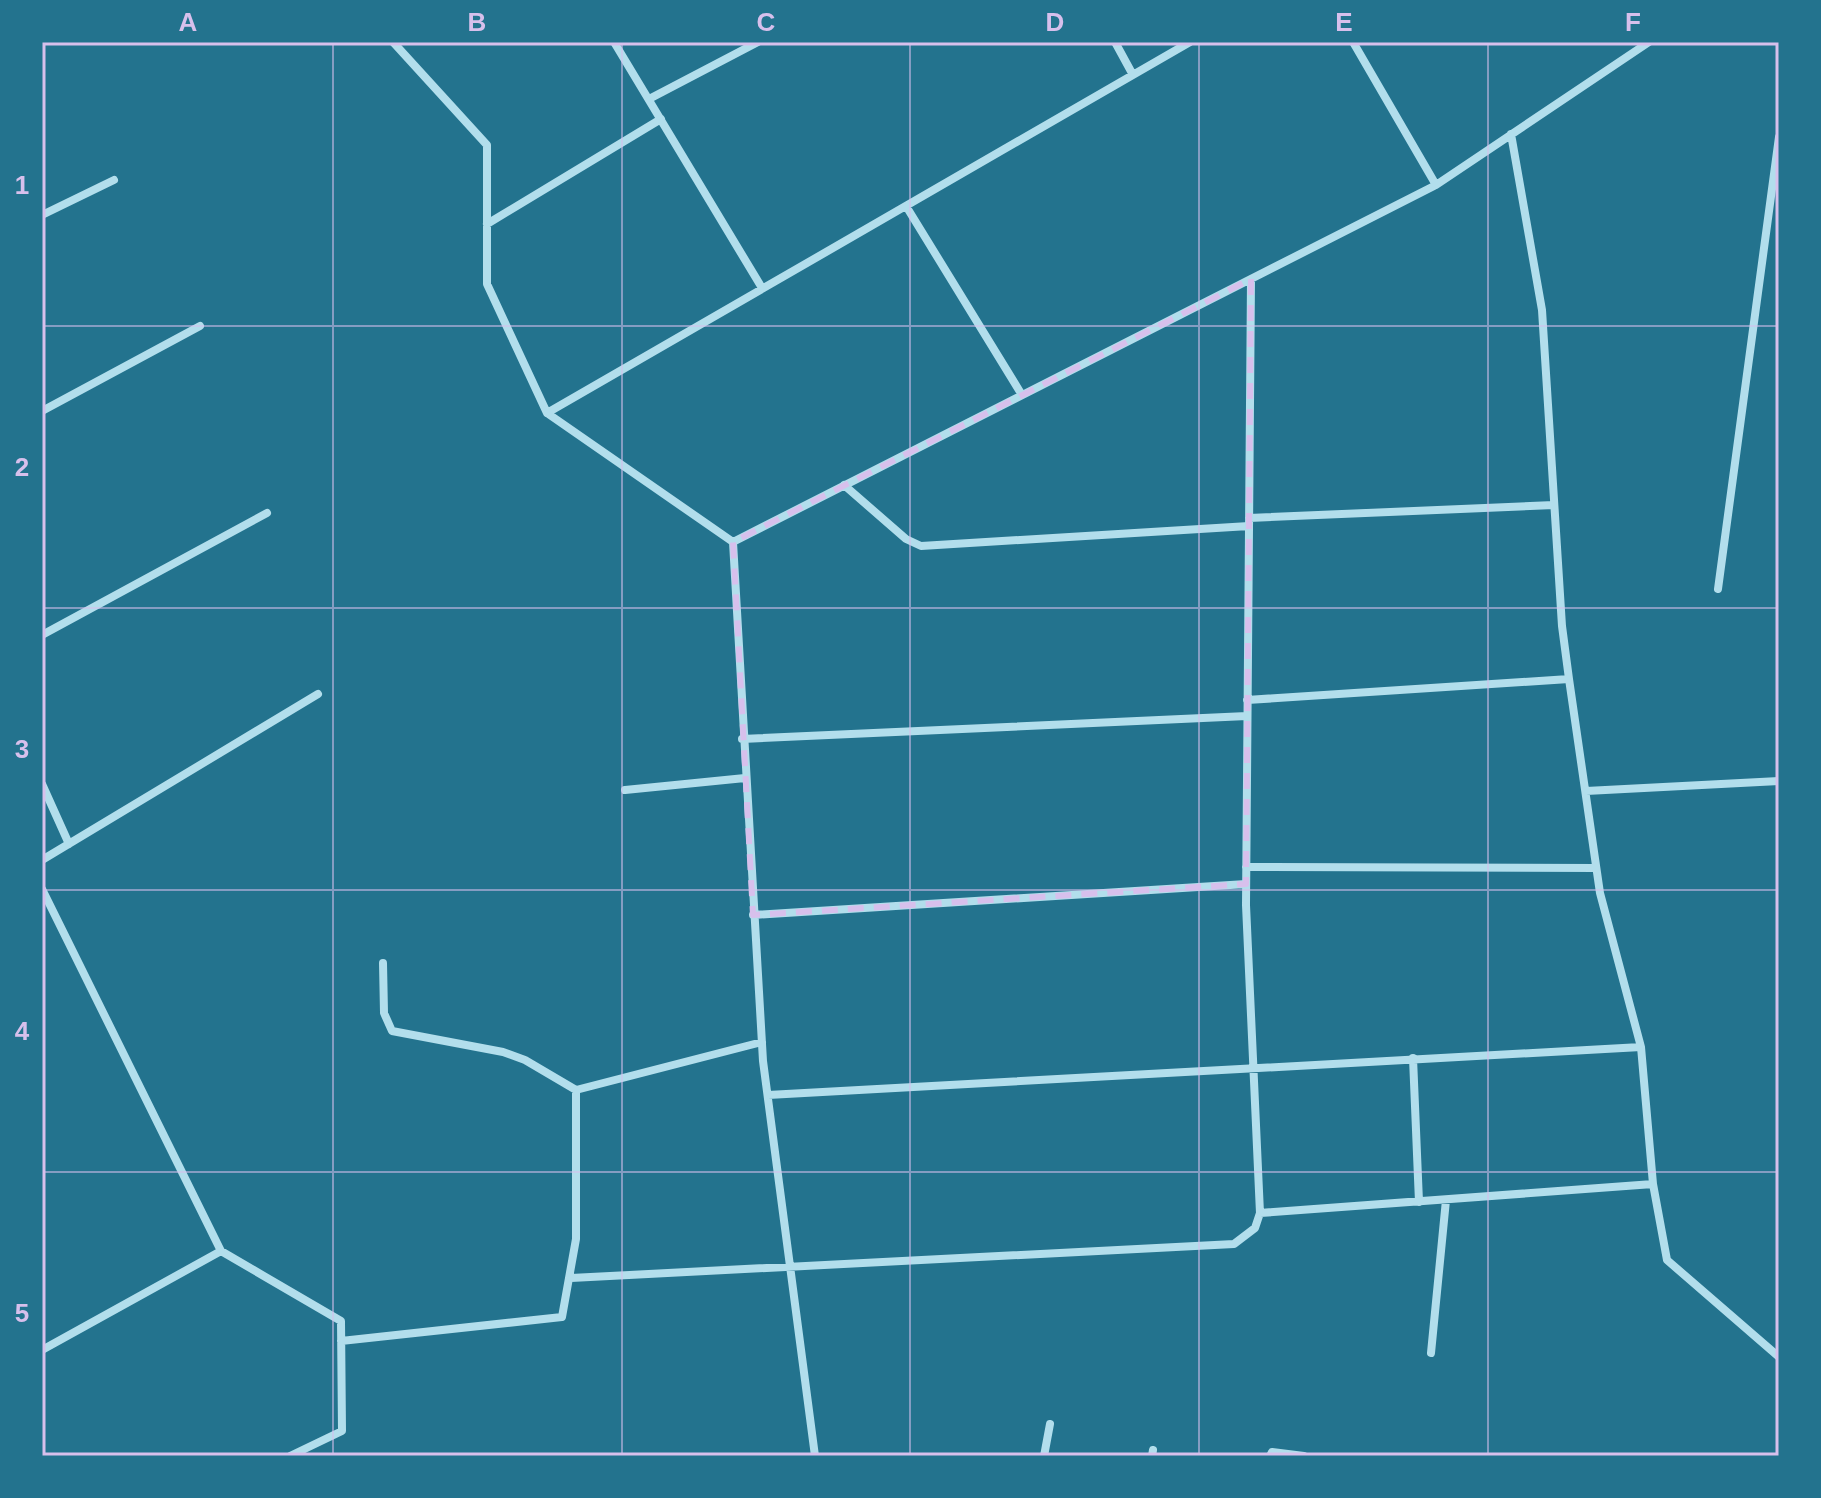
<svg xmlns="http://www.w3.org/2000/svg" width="1821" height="1498" viewBox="0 0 1821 1498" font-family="Arial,sans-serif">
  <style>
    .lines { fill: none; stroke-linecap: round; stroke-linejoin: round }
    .street { stroke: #b2deec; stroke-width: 8 }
    .marked { fill: none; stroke: #d7c0ec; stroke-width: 6; stroke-dasharray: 16 10; stroke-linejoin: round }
    .grid { fill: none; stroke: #d7c0ec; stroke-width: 2; stroke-opacity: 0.55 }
    .neatline { fill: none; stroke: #d7c0ec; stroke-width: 3 }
    .grid-label { font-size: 26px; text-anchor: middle; font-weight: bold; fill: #d7c0ec }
  </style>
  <rect width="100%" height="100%" fill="#23738e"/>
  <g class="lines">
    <path class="street" d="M393 42 487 145V284L547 413 733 542
      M614 42 762 288
      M1115 42 1133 75
      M649 99 758 42
      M1511 134 1542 310 1562 626 1569 679 1600 893 1641 1047 1653 1184 1667 1260 1779 1357
      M1436 185 1649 42
      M906 206 1022 395
      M42 215 114 180
      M487 224 661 119
      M42 411 200 326
      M547 413 1190 42
      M844 485 906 539 921 546 1249 526
      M1249 518 1554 505
      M1718 589 1779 137
      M42 635 267 513
      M1247 700 1569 679
      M742 739 1247 716
      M42 784 69 844
      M625 790 745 778
      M1586 791 1779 781
      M42 860 318 694
      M1246 867 1596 868
      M42 889 221 1251 341 1321 342 1431 290 1456
      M753 915 1246 884
      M383 963 384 1013 392 1031 503 1052 525 1060 576 1090
      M1413 1058 1419 1202
      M768 1095 1641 1047
      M1260 1213 1653 1184
      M571 1278 1234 1244 1255 1228 1260 1213 1246 905 1251 279
      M341 1341 562 1317 576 1239V1090L762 1042
      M42 1350 221 1251
      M1431 1353 1446 1200
      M815 1456 763 1061 733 542 1436 185 1353 42
      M1044 1456 1050 1424
      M1152 1456 1153 1450
      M1270 1456 1272 1452 1304 1456"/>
  </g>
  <path class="marked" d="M1251 279 1246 884 753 915 733 542Z"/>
  <path class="grid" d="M333 42V1456M622 42V1456M910 42V1456M1199 42V1456M1488 42V1456M42 326H1779M42 608H1779M42 890H1779M42 1172H1779"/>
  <rect width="1821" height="1498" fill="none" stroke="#23738e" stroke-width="88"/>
  <rect x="44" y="44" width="1733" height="1410" class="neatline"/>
  <g class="grid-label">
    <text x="188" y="31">A</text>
    <text x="477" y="31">B</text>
    <text x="766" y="31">C</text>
    <text x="1055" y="31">D</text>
    <text x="1344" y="31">E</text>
    <text x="1633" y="31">F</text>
    <text x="22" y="194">1</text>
    <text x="22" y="476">2</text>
    <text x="22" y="758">3</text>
    <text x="22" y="1040">4</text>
    <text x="22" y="1322">5</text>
  </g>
</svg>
